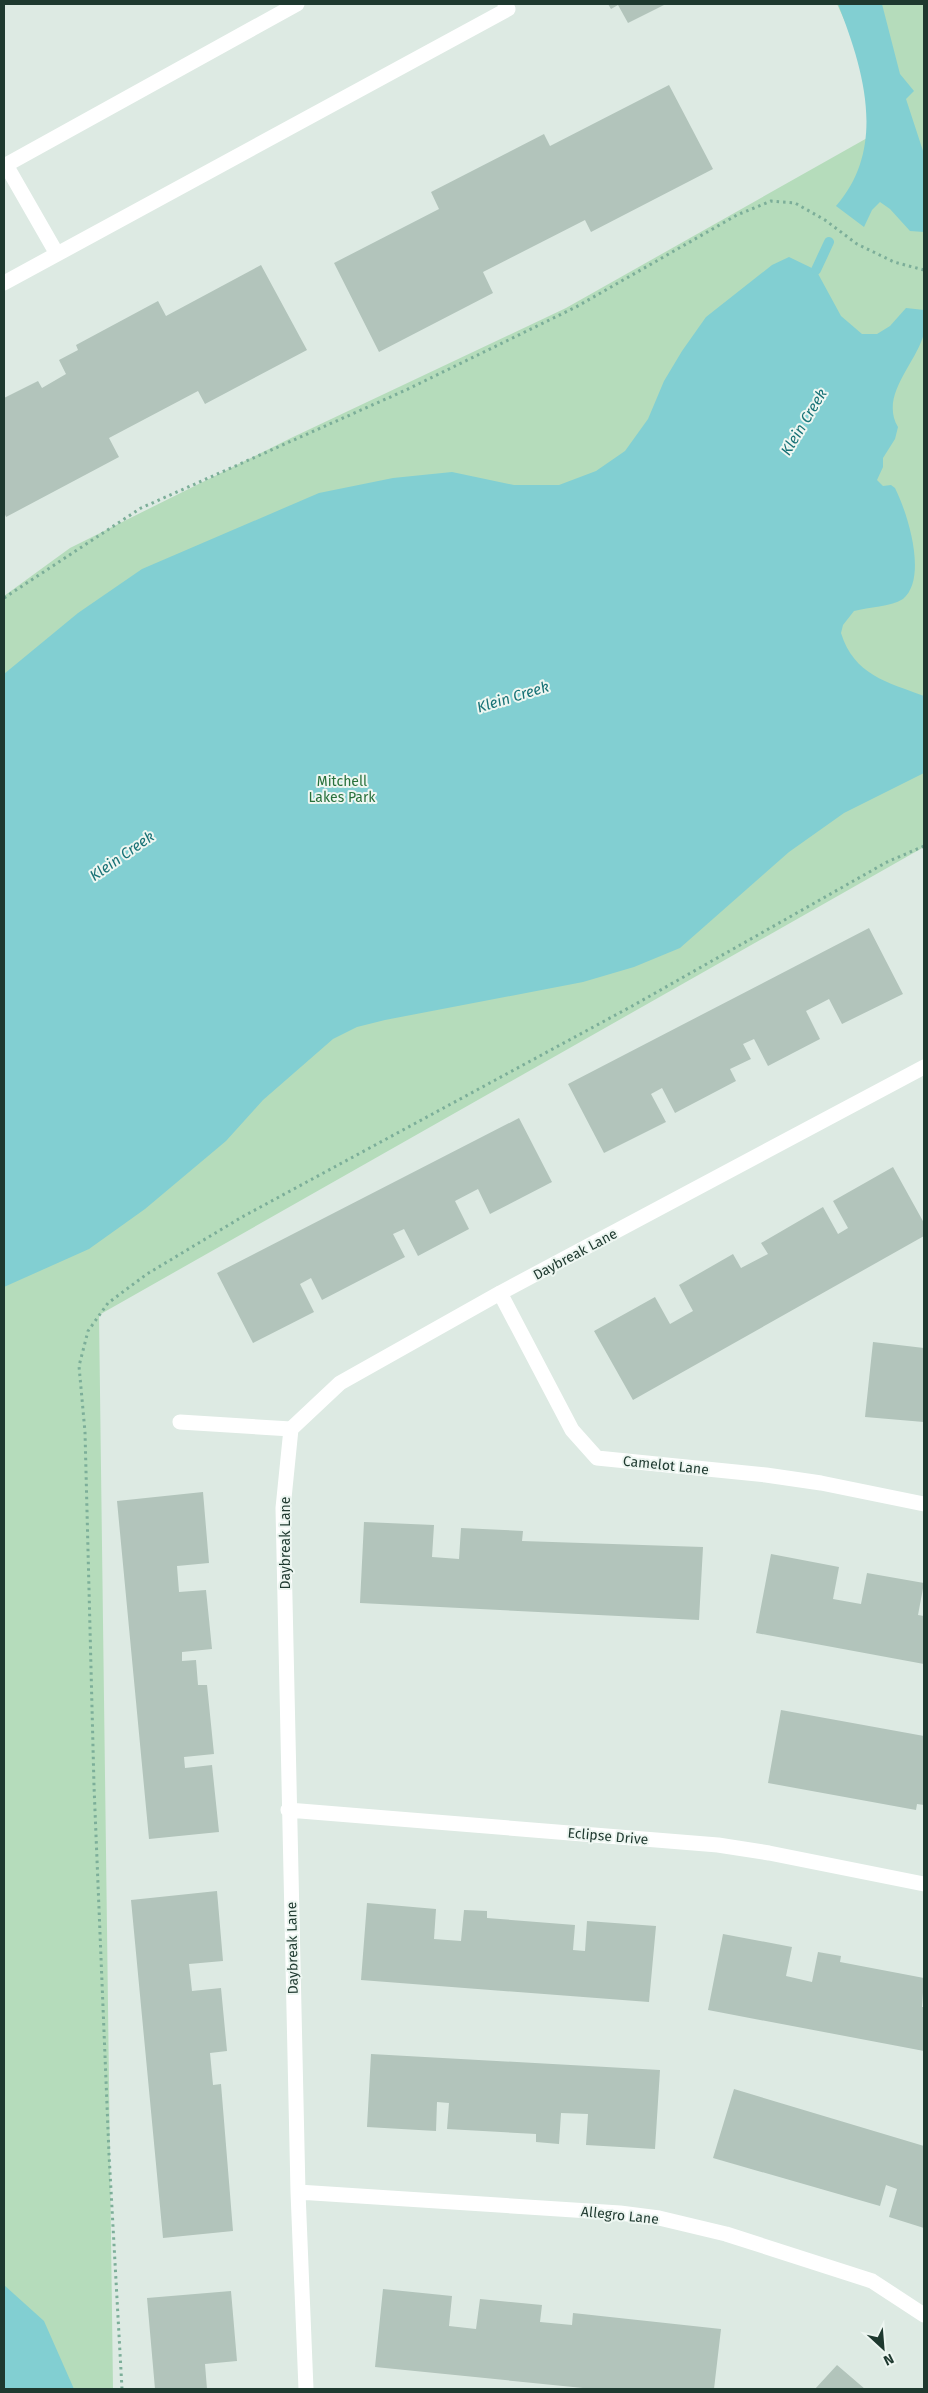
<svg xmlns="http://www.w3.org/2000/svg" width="928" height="2393" viewBox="0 0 928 2393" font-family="'Fira Sans',sans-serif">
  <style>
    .green { fill: #b5dcbb }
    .water { fill: #82cfd2 }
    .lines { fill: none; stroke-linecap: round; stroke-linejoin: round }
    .stream { stroke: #82cfd2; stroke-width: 10 }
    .building { fill: #b2c4bb }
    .path { stroke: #7cae99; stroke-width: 3; stroke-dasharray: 2.5 4; stroke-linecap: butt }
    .lane { stroke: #fff; stroke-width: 15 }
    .street { stroke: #fff; stroke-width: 15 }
    .labels { text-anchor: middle; stroke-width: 4; stroke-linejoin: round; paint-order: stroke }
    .park-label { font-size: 14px; fill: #28713b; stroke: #edf6f1 }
    .street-label { font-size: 14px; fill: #1e392f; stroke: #edf6f1 }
    .water-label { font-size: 15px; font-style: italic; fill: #187276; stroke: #edf6f1 }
  </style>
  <rect width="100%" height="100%" fill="#ddeae3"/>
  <path class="green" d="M837 4H924V847L99 1315 113 2389H4V596L70 548 291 438 566 308 892 124Z"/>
  <path class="water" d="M838 4H882L900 74 914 91 906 99 924 154V232L910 231 890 209 880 202 872 210 864 227 836 206C888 147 863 68 838 4Z
    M789 257 816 270 841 316 862 334H877L890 326 906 308 924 310C924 317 926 326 924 333 917 363 879 395 898 427L895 439 883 458V467L877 480 883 486 891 485 895 488C908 514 928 578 903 599 890 607 869 607 854 611L843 625 841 633C854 675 887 682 924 696V773L844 813 789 852 680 948 634 967 583 982 385 1020 357 1027 333 1039 263 1100 226 1141 145 1209 89 1249 4 1287V674L78 613 142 569 319 493 393 478 452 472 514 485H559L596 471 625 451 648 419 664 381 682 351 706 317 772 265Z
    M4 2285 44 2321 74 2389H4Z"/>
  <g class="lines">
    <path class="stream" d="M816 270 829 242"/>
  </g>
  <path class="building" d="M608 4H666L628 23 618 5 611 9Z
    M669 85 713 169 591 232 585 220 483 272 493 293 379 352 334 263 439 209 431 192 544 134 550 146Z
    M261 265 307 350 205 404 198 391 109 438 119 457 6 517 4 512V398L38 381 42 388 66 374 59 360 78 350 76 345 158 301 166 316Z
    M869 928 903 994 842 1024 829 999 806 1011 820 1039 768 1066 754 1039 743 1044 751 1059 730 1069 736 1081 675 1113 662 1088 651 1094 666 1122 604 1153 568 1084Z
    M519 1118 552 1182 490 1214 478 1189 455 1201 469 1229 418 1256 404 1229 393 1234 405 1257 322 1300 311 1278 300 1284 314 1312 253 1343 217 1273Z
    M893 1167 924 1223V1236L633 1400 594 1331 655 1297 670 1324 693 1311 679 1285 733 1254 741 1268 768 1254 761 1243 823 1207 838 1234 848 1228 833 1201Z
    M873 1342 924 1348V1422L865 1417Z
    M203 1492 209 1563 177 1566 179 1592 206 1590 212 1649 182 1652V1661L196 1660 198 1685H207L214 1754 184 1757 185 1768 212 1765 219 1832 149 1839 117 1501Z
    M364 1522 434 1525 432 1557 459 1559 461 1528 523 1531 522 1541 703 1547 699 1620 360 1603Z
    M771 1554 839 1567 833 1599 861 1604 867 1573 924 1583 918 1615 924 1616V1664L756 1633Z
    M781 1710 924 1736V1805L917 1804 916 1810 768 1783Z
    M217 1891 223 1961 189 1964 192 1991 221 1988 227 2051 210 2053 213 2085 221 2084 233 2231 163 2238 131 1900Z
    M367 1903 436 1909 434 1939 461 1941 464 1910 487 1911V1918L575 1925 573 1950 585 1951 587 1921 656 1926 649 2002 361 1980Z
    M723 1934 792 1947 786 1976 812 1982 818 1952 841 1956 840 1962 924 1978 922 2007H924V2051L708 2010Z
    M371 2054 660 2070 655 2149 586 2145 588 2114 561 2113 559 2144 536 2142V2134L447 2129 449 2103 437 2102 436 2131 367 2127Z
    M734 2089 924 2146V2228L889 2217 897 2189 886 2185 880 2206 713 2158Z
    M383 2289 452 2296 449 2326 476 2329 480 2299 542 2305 540 2322 572 2325 573 2313 721 2329 714 2389H593L375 2367Z
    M231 2291 237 2361 205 2364 207 2389H155L147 2298Z
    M837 2365 865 2389H815Z"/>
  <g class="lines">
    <path class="path" d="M4 598 141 508 406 390 576 307 737 215 771 201 795 203 825 220 857 244 894 262 924 270
      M122 2389 109 2154 94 1786 85 1432 79 1366 88 1331 108 1303 147 1274 242 1217 634 1005 887 862 924 846"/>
    <path class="lane" d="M6 165 57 254
      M4 166 297 4
      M4 283 508 9 505 4
      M180 1422 291 1429"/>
    <path class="street" d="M500 1293 572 1430 597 1458 766 1475 821 1483 924 1504
      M288 1810 718 1845 769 1853 924 1884
      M298 2192 620 2213 659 2218 726 2234 872 2281 924 2315
      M306 2389 298 2192 283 1508 291 1429 340 1383 500 1293 924 1067"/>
  </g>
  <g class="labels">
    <g class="park-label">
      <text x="342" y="786">Mitchell<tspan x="342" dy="16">Lakes Park</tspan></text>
    </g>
    <g class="street-label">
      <text transform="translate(575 1254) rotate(-28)" y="5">Daybreak Lane</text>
      <text transform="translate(666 1465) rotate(6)" y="5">Camelot Lane</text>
      <text transform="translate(285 1543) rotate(-90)" y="5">Daybreak Lane</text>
      <text transform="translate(608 1836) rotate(5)" y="5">Eclipse Drive</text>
      <text transform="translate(292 1948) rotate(-91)" y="5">Daybreak Lane</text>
      <text transform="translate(620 2215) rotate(6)" y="5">Allegro Lane</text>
    </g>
    <g class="water-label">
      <text transform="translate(804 422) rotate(-59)" y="5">Klein Creek</text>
      <text transform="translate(513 697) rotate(-17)" y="5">Klein Creek</text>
      <text transform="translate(122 856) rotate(-35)" y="5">Klein Creek</text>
    </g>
  </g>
  <rect width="928" height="2393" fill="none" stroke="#1e392f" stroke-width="10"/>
  <g transform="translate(883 2348) rotate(154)" stroke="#edf6f1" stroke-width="4" paint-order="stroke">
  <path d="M0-4L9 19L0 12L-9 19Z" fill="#1e392f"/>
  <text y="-8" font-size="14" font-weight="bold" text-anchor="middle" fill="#1e392f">N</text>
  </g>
</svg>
